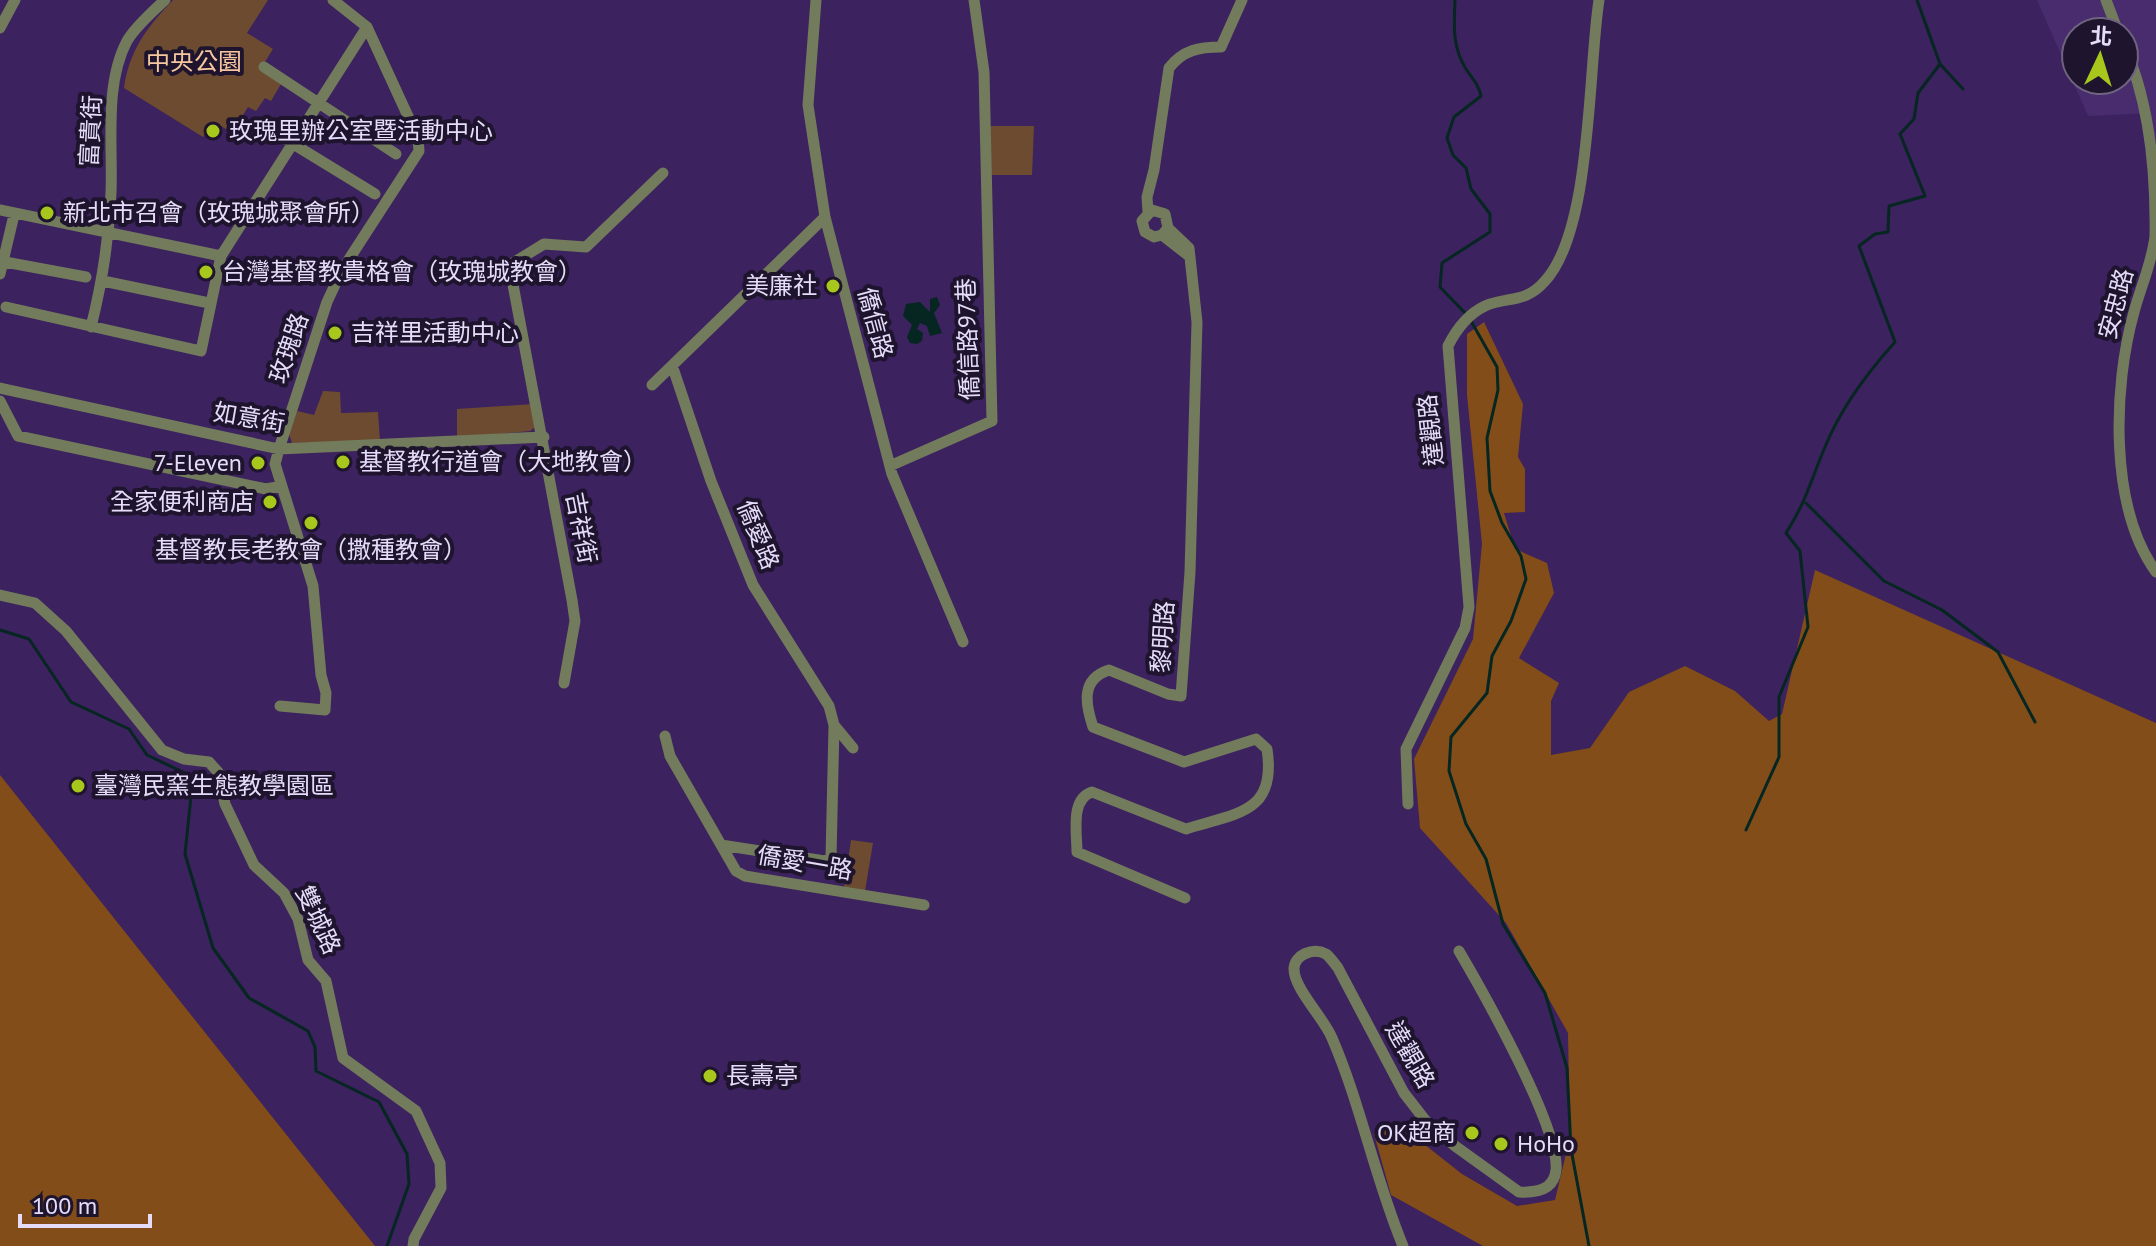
<svg xmlns="http://www.w3.org/2000/svg" width="2156" height="1246" viewBox="0 0 2156 1246" font-family="'PT Sans','Noto Sans TC',sans-serif">
  <style>
    .built { fill: #492c6e; fill-rule: evenodd }
    .green { fill: #6c4b30 }
    .forest { fill: #824d19 }
    .water { fill: #062621 }
    .lines { fill: none; stroke-linecap: round; stroke-linejoin: round }
    .stream { stroke: #062621; stroke-width: 3 }
    .minor { stroke: #727b5c; stroke-width: 11 }
    .poi-dot { fill: #a8c71c; stroke: #1e142e; stroke-width: 3 }
    .labels { text-anchor: middle; stroke-width: 8; stroke-linejoin: round; paint-order: stroke }
    .park-label { font-size: 24px; fill: #f6c69f; stroke: #1e142e }
    .street-label { font-size: 24px; fill: #e5dcf9; stroke: #1e142e }
    .poi-label { font-size: 24px; fill: #e5dcf9; stroke: #1e142e; text-anchor: start }
  </style>
  <rect width="100%" height="100%" fill="#3c225e"/>
  <path class="built" d="M2037 0H2156V159L2150 113 2088 116ZM2076 32H2124V80H2076Z"/>
  <path class="green" d="M173 0H268L247 33 273 49 260 70 281 84 271 101 265 98 256 111 248 107 232 133 215 122 203 137 124 88C129 51 147 27 173 0Z
    M990 126H1034L1032 175H991Z
    M323 391 340 392 341 413 378 412 380 441 292 443 289 434 297 411 314 415Z
    M533 404 534 428 530 431 457 438V409Z
    M851 840 873 843 865 891 844 888Z"/>
  <path class="forest" d="M1484 322 1523 404 1518 457 1525 469V512L1504 513 1515 549 1547 563 1554 593 1519 658 1559 683 1551 701V755L1590 748 1629 692 1685 666 1735 691 1769 721 1782 714 1815 570 2156 723V1246H1483L1391 1195 1374 1134 1396 1122 1462 1174 1517 1206 1555 1200 1570 1137 1568 1033 1506 923 1420 828 1414 759 1473 639 1482 544 1467 395V334Z
    M0 775 375 1246H0Z"/>
  <path class="water" d="M937 297 940 305 934 313 942 333 930 336 927 326 920 323 917 329 923 333 922 341 917 344 910 343 907 337 912 325 903 316 906 304 920 302 930 312V299Z"/>
  <g class="lines">
    <path class="stream" d="M1455 0C1454 25 1452 47 1466 69 1473 80 1478 83 1481 96L1454 117 1447 138 1453 155 1466 168 1471 189 1490 214V232L1442 263 1440 287 1467 315
      M1940 64 1963 89
      M1471 321 1497 367 1498 390 1487 438 1490 491 1502 523 1521 556 1526 579 1511 621 1492 656 1487 693 1451 737 1449 771 1466 824 1486 859 1503 924 1545 993 1567 1068 1571 1149 1589 1246
      M1806 503 1884 581 1942 610 1998 652 2035 722
      M0 630 29 639 71 702 129 729 147 755 187 774 192 787 185 854 213 948 249 998 308 1031 315 1047 316 1071 379 1102 407 1154 409 1184 387 1246
      M1746 830 1779 757V697L1808 627 1800 551 1786 533C1806 502 1811 480 1825 447 1840 410 1868 372 1895 342L1859 246 1875 234 1888 232 1889 206 1925 196 1900 134 1914 119 1918 93 1940 64 1917 0"/>
    <path class="minor" d="M816 0 808 105 825 217 892 474 963 642
      M2106 0 2118 32
      M0 28 15 0
      M2124 45C2150 103 2156 172 2155 236 2152 263 2141 286 2134 312 2113 387 2109 507 2156 572
      M264 67 396 154
      M259 123 375 194
      M0 210 221 256
      M1148 212 1147 197 1154 170 1169 68C1183 50 1199 47 1221 47L1242 0
      M1168 228 1162 235 1154 237 1145 232 1142 221 1152 210 1165 214 1168 228 1189 248 1197 322 1190 572 1181 696 1168 694 1109 670C1081 679 1085 703 1093 727L1184 762 1256 739 1267 749C1277 814 1236 813 1186 829L1092 792C1070 799 1077 833 1077 852L1185 898
      M1162 235 1189 256
      M5 262 86 277
      M0 274 14 215
      M103 281 209 303
      M6 307 201 351 221 256 367 27
      M91 327C102 283 109 239 111 193 113 146 104 84 127 41 135 27 153 11 165 0
      M673 368 711 481 753 585 829 706 834 725 831 858 825 861 721 845
      M652 385 825 217
      M0 388 279 449 544 437
      M0 401 18 436 266 489 282 486
      M892 465 992 421 984 72 974 0
      M0 595 35 603 66 631 162 750 184 759 209 762 218 772 225 804 254 865 284 893 298 919 308 960 326 981 343 1058 416 1111 440 1163 441 1188 414 1239 413 1246
      M564 683 575 621 572 600 511 274 513 263 544 244 586 247 663 173
      M280 706 325 710 326 693 321 675 313 586 275 464 279 449 327 302 342 270 419 151 418 138 367 27 333 0
      M834 725 853 748
      M665 736 670 756 736 871 745 876 924 905
      M1408 804 1406 749 1465 628 1469 607 1448 346C1456 330 1468 314 1485 306 1508 296 1525 304 1545 281 1592 230 1588 70 1599 0
      M1403 1246C1375 1179 1361 1105 1332 1038 1324 1018 1294 989 1294 969 1294 955 1313 947 1326 954 1330 957 1335 964 1338 968L1404 1093 1425 1120 1455 1146 1519 1192C1536 1193 1554 1190 1556 1170 1560 1128 1483 992 1459 951"/>
  </g>
  <g class="poi-dot">
    <circle cx="213" cy="131" r="8"/>
    <circle cx="47" cy="213" r="8"/>
    <circle cx="206" cy="272" r="8"/>
    <circle cx="833" cy="286" r="8"/>
    <circle cx="335" cy="333" r="8"/>
    <circle cx="343" cy="462" r="8"/>
    <circle cx="258" cy="463" r="8"/>
    <circle cx="270" cy="502" r="8"/>
    <circle cx="311" cy="523" r="8"/>
    <circle cx="78" cy="786" r="8"/>
    <circle cx="710" cy="1076" r="8"/>
    <circle cx="1472" cy="1133" r="8"/>
    <circle cx="1501" cy="1144" r="8"/>
  </g>
  <g class="labels">
    <g class="park-label">
      <text x="194" y="70">中央公園</text>
    </g>
    <g class="street-label">
      <text transform="translate(91 131) rotate(-87)" y="8">富貴街</text>
      <text transform="translate(2116 304) rotate(-75)" y="8">安忠路</text>
      <text transform="translate(875 323) rotate(75)" y="8">僑信路</text>
      <text transform="translate(968 339) rotate(-92)" y="8">僑信路97巷</text>
      <text transform="translate(289 348) rotate(-71)" y="8">玫瑰路</text>
      <text transform="translate(249 418) rotate(10)" y="8">如意街</text>
      <text transform="translate(1431 430) rotate(-96)" y="8">達觀路</text>
      <text transform="translate(581 528) rotate(79)" y="8">吉祥街</text>
      <text transform="translate(758 535) rotate(68)" y="8">僑愛路</text>
      <text transform="translate(1163 637) rotate(-86)" y="8">黎明路</text>
      <text transform="translate(805 863) rotate(10)" y="8">僑愛一路</text>
      <text transform="translate(318 920) rotate(65)" y="8">雙城路</text>
      <text transform="translate(1410 1055) rotate(60)" y="8">達觀路</text>
    </g>
    <g class="poi-label">
      <text x="229" y="139">玫瑰里辦公室暨活動中心</text>
      <text x="63" y="221">新北市召會（玫瑰城聚會所）</text>
      <text x="222" y="280">台灣基督教貴格會（玫瑰城教會）</text>
      <text x="817" y="294" text-anchor="end">美廉社</text>
      <text x="351" y="341">吉祥里活動中心</text>
      <text x="359" y="470">基督教行道會（大地教會）</text>
      <text x="242" y="471" text-anchor="end">7-Eleven</text>
      <text x="254" y="510" text-anchor="end">全家便利商店</text>
      <text x="311" y="558" text-anchor="middle">基督教長老教會（撒種教會）</text>
      <text x="94" y="794">臺灣民窯生態教學園區</text>
      <text x="726" y="1084">長壽亭</text>
      <text x="1456" y="1141" text-anchor="end">OK超商</text>
      <text x="1517" y="1152">HoHo</text>
    </g>
  </g>
  <g transform="translate(2100 56) rotate(4)"><circle r="38" fill="#1e142e" stroke="#6e647f" stroke-width="2"/>
  <path d="M0-6L14 30L0 20L-14 30Z" fill="#a8c71c"/>
  <text y="-12" font-size="22" font-weight="bold" text-anchor="middle" fill="#e5dcf9">北</text>
  </g>
  <path d="M20 1214v12h130v-12" fill="none" stroke="#e5dcf9" stroke-width="4"/>
  <text x="32" y="1214" font-size="24" fill="#e5dcf9" stroke="#1e142e" stroke-width="6" paint-order="stroke">100 m</text>
</svg>
